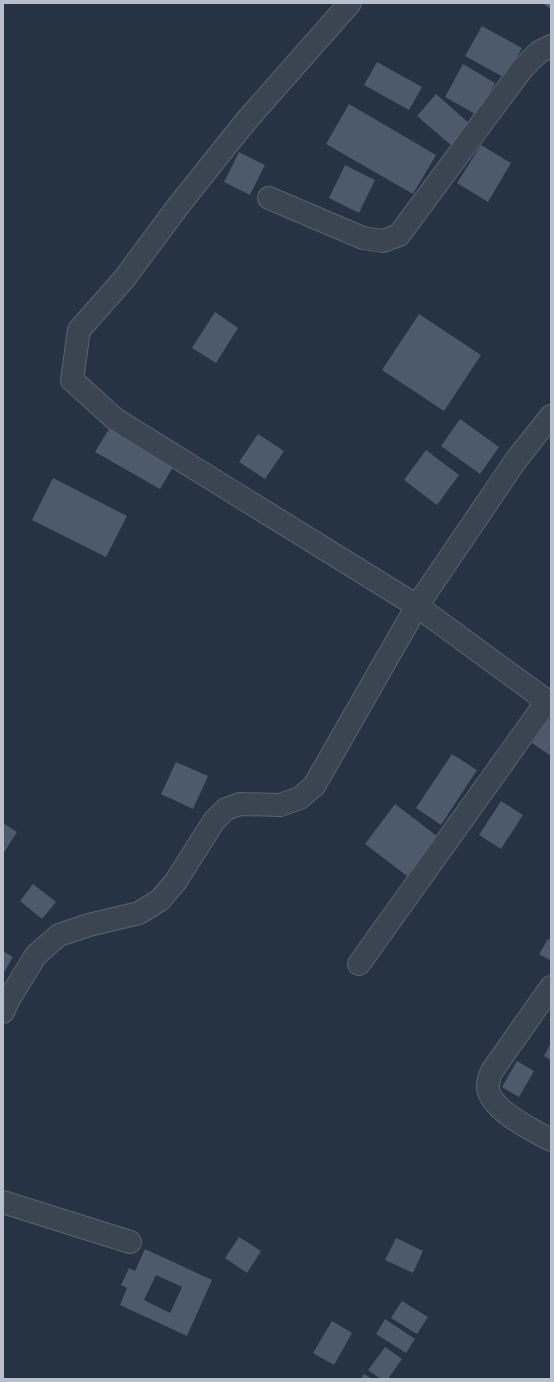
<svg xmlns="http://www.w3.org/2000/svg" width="554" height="1382" viewBox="0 0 554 1382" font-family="'Source Sans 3',sans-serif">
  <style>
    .building { fill: #4c5a6b; fill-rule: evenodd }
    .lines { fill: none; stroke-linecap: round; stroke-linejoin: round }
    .minor-casing { stroke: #58636f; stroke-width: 24 }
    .minor { stroke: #3a4551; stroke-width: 22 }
  </style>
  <rect width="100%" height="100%" fill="#253342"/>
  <path class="building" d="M542 3H551V9Z
    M482 26 522 48 505 78 465 56Z
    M377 62 422 87 409 110 364 85Z
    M463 64 495 83 477 115 445 97Z
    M436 94 470 124 452 146 417 116Z
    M349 104 436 155 413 194 326 144Z
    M481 145 511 163 488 202 457 183Z
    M239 152 265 165 250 195 224 182Z
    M345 165 375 180 359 213 329 198Z
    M215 312 238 328 216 363 192 348Z
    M419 314 481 355 444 411 382 370Z
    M460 419 499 447 480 474 441 446Z
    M109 429 173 467 160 489 95 452Z
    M258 434 284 451 265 479 239 462Z
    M426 450 459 475 437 505 404 480Z
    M53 478 127 516 106 557 32 520Z
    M548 719 551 721V756L532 743Z
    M452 754 477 770 441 825 416 808Z
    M176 762 208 776 193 809 161 794Z
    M501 801 523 815 501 849 479 835Z
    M395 804 437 836 407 876 365 844Z
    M3 823 17 832 3 854Z
    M33 884 56 902 42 919 20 901Z
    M548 939 551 941V961L539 954Z
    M3 951 13 957 3 974Z
    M551 1043V1060L544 1056Z
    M517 1061 534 1071 519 1097 502 1087Z
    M239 1237 261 1251 247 1273 225 1258Z
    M396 1238 423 1251 413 1273 385 1260Z
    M145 1249 212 1280 187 1336 120 1305 127 1288 121 1285 129 1268 135 1271ZM156 1275 182 1287 170 1313 144 1300Z
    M402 1301 428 1317 417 1334 391 1318Z
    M385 1319 415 1339 406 1353 376 1334Z
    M332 1321 352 1333 334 1365 313 1353Z
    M385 1347 402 1359 388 1379H381L368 1370Z
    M364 1374 372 1379H361Z"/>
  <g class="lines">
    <g class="minor-casing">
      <path id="minor" d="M350 3 246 121 179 205 124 279 79 330 72 380 115 419 417 606 551 704
        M269 198 363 238 383 241 399 235 522 69 539 52 551 46
        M359 964 547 701
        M551 987 492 1071C490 1075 488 1081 488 1086 487 1108 534 1131 551 1140
        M3 1012 9 999 36 955 59 935 89 925 139 913 160 900 176 881 214 821 226 809 240 804 280 805 300 798 314 786 417 606 516 460 551 416
        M3 1202 130 1242"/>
    </g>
    <use href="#minor" class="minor"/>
  </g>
  <rect width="554" height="1382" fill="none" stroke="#b7c0cc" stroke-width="8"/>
</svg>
